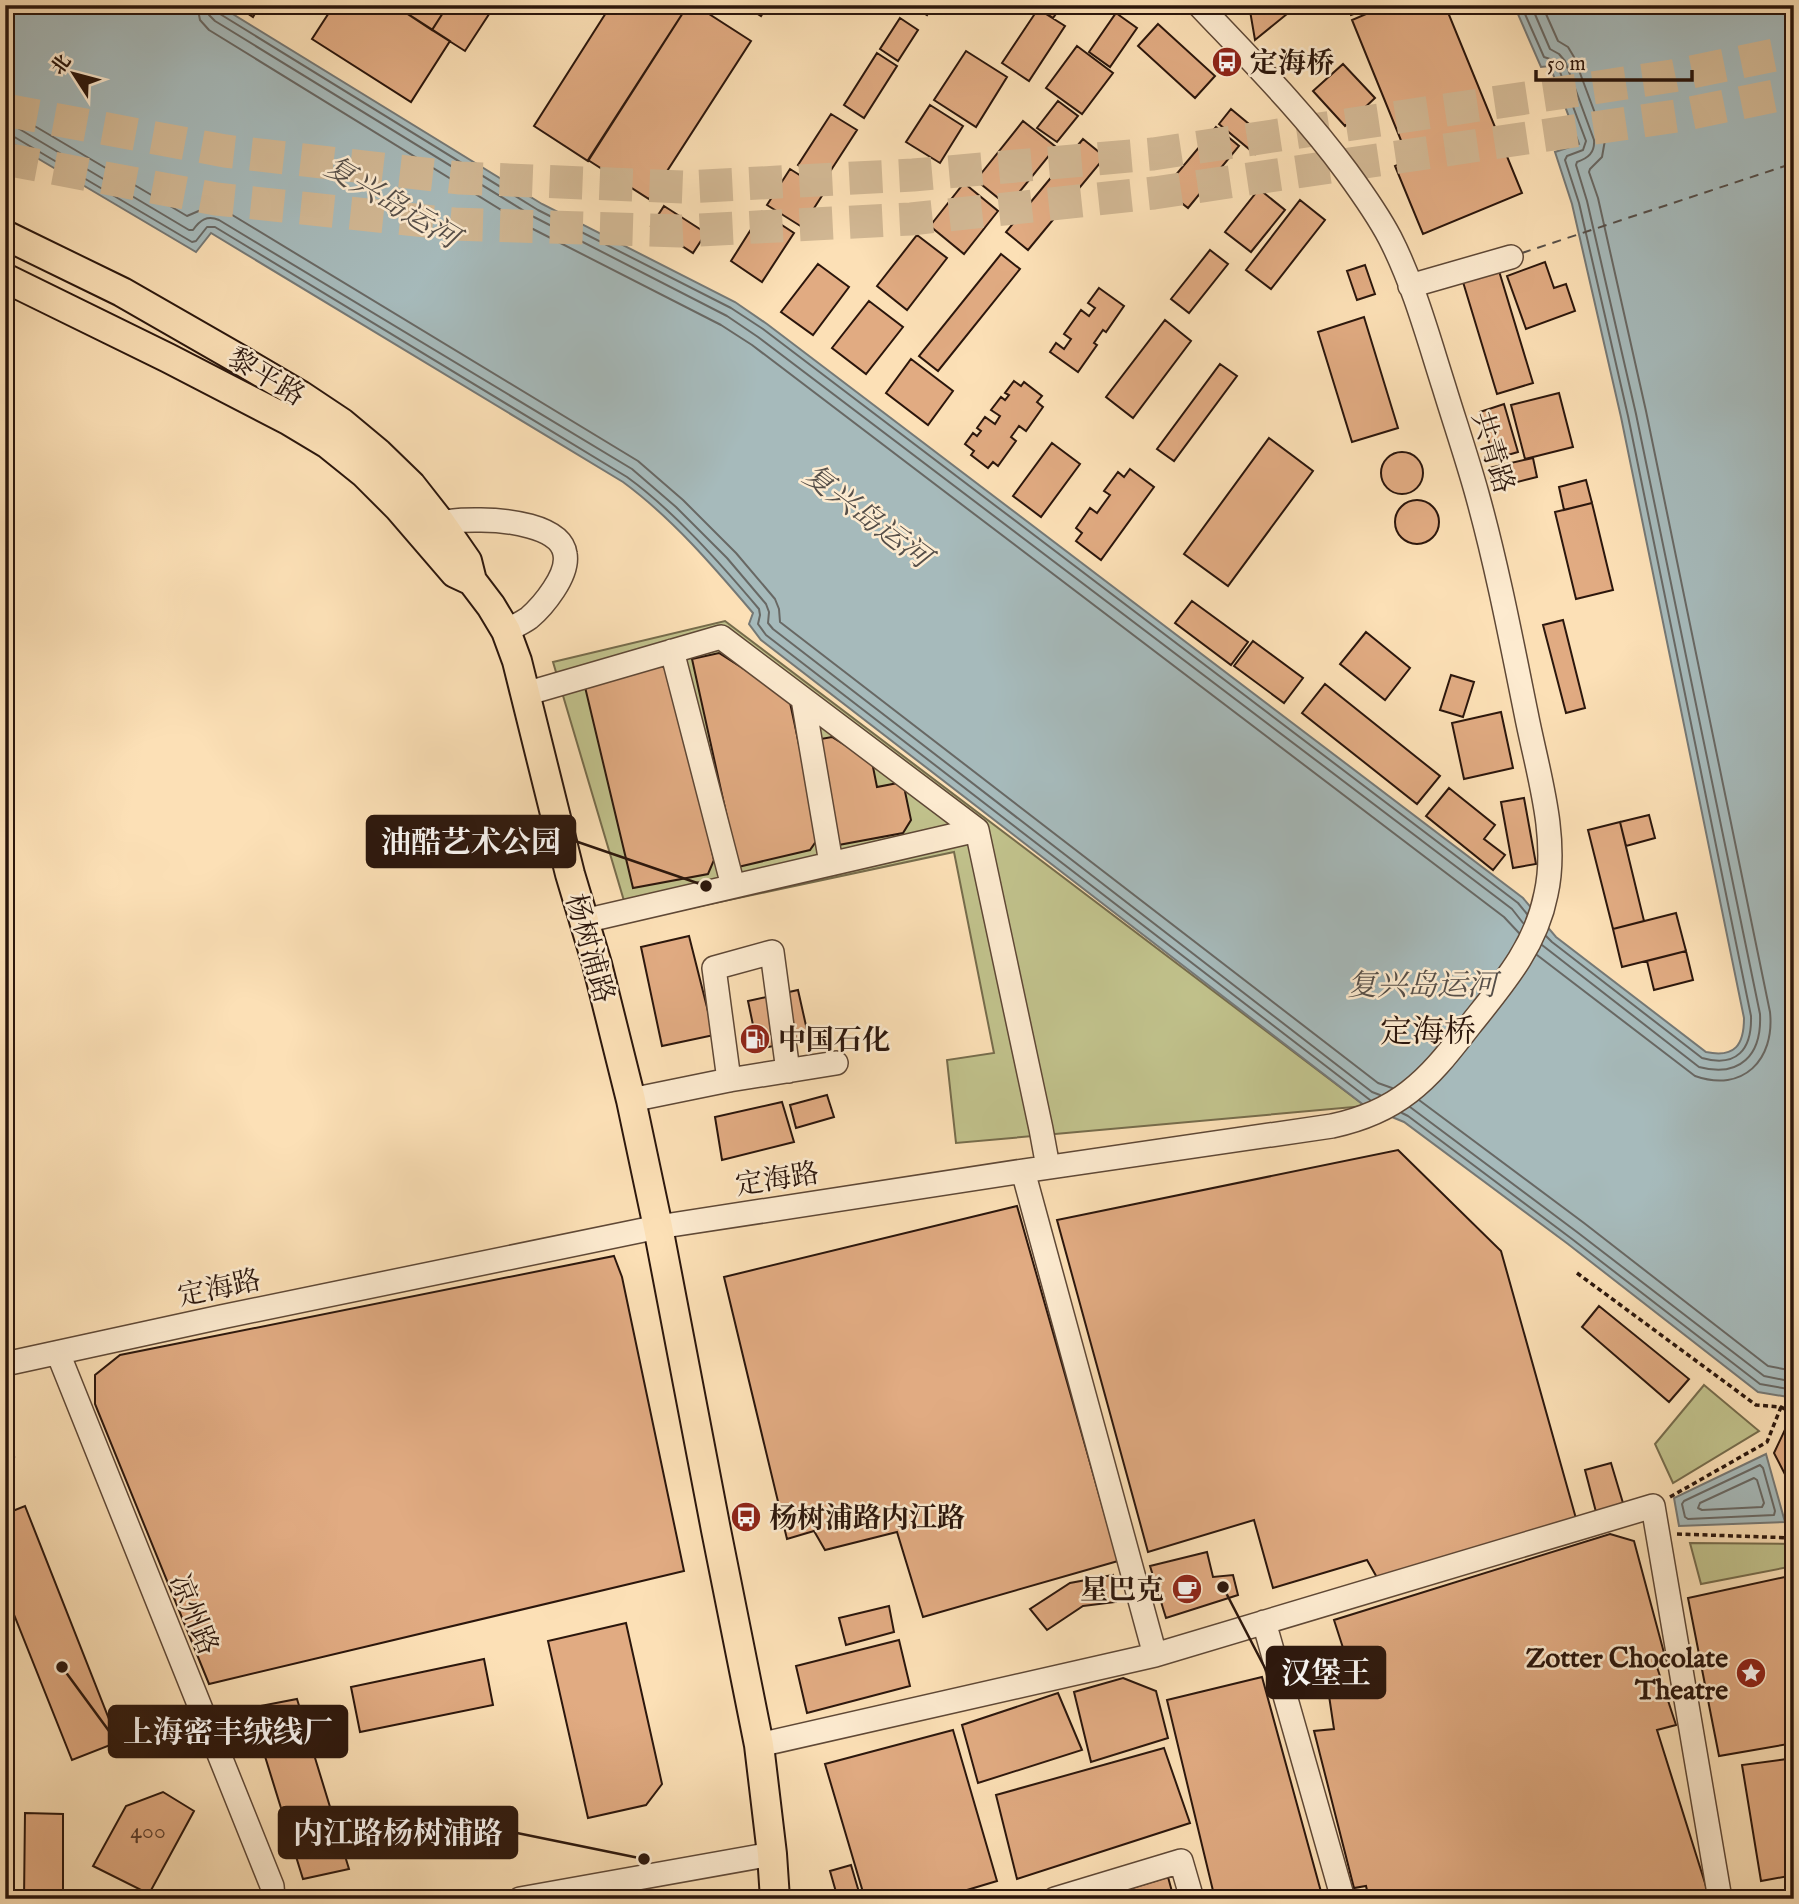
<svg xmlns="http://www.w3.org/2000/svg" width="1799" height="1904" viewBox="0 0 1799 1904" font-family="'IM FELL English','Noto Serif SC',serif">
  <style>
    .green { fill: #c1c28c; stroke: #766c4c; stroke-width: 2 }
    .water { fill: #a6babb; stroke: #757875; stroke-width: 2 }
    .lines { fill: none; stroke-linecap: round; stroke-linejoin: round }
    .shore { stroke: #686864; stroke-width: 2 }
    .ferry { stroke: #564f49; stroke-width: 2; stroke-dasharray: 9 7; stroke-linecap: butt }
    .building { fill: #e1ab82; stroke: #2b160c; stroke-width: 2 }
    .highway-tunnel { stroke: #d2b894; stroke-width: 33; stroke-dasharray: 33 17; stroke-linecap: butt }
    .minor-casing { stroke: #5f4836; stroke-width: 26 }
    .major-casing { stroke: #2b160c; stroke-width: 32 }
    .path { stroke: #2b160c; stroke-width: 3.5; stroke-dasharray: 5 3.5; stroke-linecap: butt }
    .minor { stroke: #fdebd0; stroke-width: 23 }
    .major { stroke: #fce0b6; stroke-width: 28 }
    .labels { text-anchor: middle; stroke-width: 5; stroke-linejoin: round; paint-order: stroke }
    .number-label { font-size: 24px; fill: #583b2a }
    .poi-label { font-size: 28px; font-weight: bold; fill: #2b160c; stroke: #fdebd0; text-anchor: start }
    .street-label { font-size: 28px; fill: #2b160c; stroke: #fdebd0 }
    .water-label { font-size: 30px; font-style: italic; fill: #564f49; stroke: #fdebd0 }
    .quarter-label { font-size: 32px; fill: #2b160c; stroke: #fdebd0 }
    .leader { fill: none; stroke: #2b160c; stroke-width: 2.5 }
    .callout-dot { fill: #2b160c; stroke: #fdebd0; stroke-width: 2.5 }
    .callout { fill: #2b160c; stroke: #2b160c; stroke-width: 2.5 }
    .callout-label { font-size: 30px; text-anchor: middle; font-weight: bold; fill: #fff }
  </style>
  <rect width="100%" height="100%" fill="#fce0b6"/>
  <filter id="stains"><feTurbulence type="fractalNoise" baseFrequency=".00286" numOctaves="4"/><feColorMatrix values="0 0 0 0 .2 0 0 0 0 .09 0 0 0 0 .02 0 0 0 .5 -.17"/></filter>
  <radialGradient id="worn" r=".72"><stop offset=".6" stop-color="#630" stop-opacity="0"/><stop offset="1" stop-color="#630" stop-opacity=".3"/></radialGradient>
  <path class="green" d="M725 621 1365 1106 956 1143 947 1060 994 1053 954 852 630 921 553 662Z
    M1704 1385 1759 1431 1673 1483 1655 1444Z
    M1690 1543 1794 1544V1566L1701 1584Z"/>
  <path class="water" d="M5 5H218L542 204 735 302 767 324 1523 898 1556 937 1706 1052C1735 1058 1744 1045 1744 1018L1621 417 1572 204 1555 152 1579 144 1550 66 1541 67 1514 5H1794V1398L1758 1392 1568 1244 1404 1122 1365 1106 761 640 749 624 753 613C714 567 672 518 623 482L211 233 196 252 5 139Z
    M1766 1454 1785 1522 1679 1526 1674 1498Z"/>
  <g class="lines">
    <path class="shore" d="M197 5 200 20 209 30 529 227 721 325 752 345 1504 917 1519 933
      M207 5 209 15 215 21 534 217 727 316 758 337 1512 909 1523 923
      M216 5V10L220 14 538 210 731 308 763 329 1518 903 1527 914
      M1521 5 1544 57 1553 60 1557 64 1586 141 1583 150 1567 156 1565 160 1579 203 1628 416 1751 1016C1752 1049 1737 1068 1702 1058L1552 942 1546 936
      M1531 5 1550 49 1559 54 1565 61 1594 140C1595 153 1588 158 1577 162L1576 165 1587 201 1636 414 1760 1014C1762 1055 1740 1078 1699 1067L1542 945
      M5 115 21 118 187 216 208 207 224 210 638 461 683 500 736 553 775 599 779 609 780 622 1378 1083 1392 1088
      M5 125 16 127 189 230H193C200 220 207 215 219 220L632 469 676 507 727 558 766 604 769 612 768 623 773 629 1372 1092 1380 1095
      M5 134 11 135 192 242 196 241 207 227H215L627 477C674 511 721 564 759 609L760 615 758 624 766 635 1370 1100
      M1537 955 1695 1076C1743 1093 1775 1060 1770 1012L1646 411 1598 198 1589 172 1590 169 1602 157 1605 140 1574 57 1568 47 1558 41 1542 5
      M1419 1100 1584 1223 1768 1366 1794 1371
      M1410 1107 1577 1232 1764 1376 1794 1382
      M1402 1113 1408 1116 1572 1239 1760 1384 1794 1390
      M1760 1465 1763 1468 1775 1511 1774 1515 1688 1519 1685 1517 1682 1504 1684 1501Z
      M1754 1478 1757 1480 1764 1503 1762 1507 1702 1510 1698 1508 1700 1503Z"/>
    <path class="ferry" d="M1522 253 1794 163"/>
  </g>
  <path class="building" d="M235 5H260L253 17Z
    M334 5H394L450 41 411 102 312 39Z
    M394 5H448L432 30Z
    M448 5H495L465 51 432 30Z
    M611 5H688L588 161 534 126Z
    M688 5H695L751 41 649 199 588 160Z
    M744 5H768L761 16Z
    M911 5H933L927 15Z
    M1034 5H1062L1053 18Z
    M1249 5H1298L1255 40Z
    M1347 5H1379L1351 15Z
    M1387 5H1445L1522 193 1423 234 1395 166 1409 160 1352 20Z
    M1038 9 1065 26 1029 81 1002 63Z
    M1116 13 1137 28 1110 67 1089 52Z
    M900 18 918 30 898 61 880 49Z
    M1158 24 1215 76 1195 98 1138 46Z
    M1077 46 1113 73 1082 114 1046 88Z
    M966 51 1007 77 976 127 934 100Z
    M877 53 897 66 864 118 844 105Z
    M1343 64 1375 98 1345 126 1313 91Z
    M1058 101 1078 116 1057 142 1037 128Z
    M930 105 963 126 940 163 906 142Z
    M1231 109 1267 139 1255 154 1219 124Z
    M831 114 857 130 824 181 798 165Z
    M1023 121 1056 147 1008 206 976 180Z
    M1216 127 1239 146 1188 208 1164 189Z
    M1083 139 1105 157 1028 250 1006 232Z
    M790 169 825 191 802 227 767 205Z
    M964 183 998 211 964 254 930 226Z
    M1259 189 1285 210 1251 252 1225 232Z
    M1300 200 1325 220 1271 289 1246 270Z
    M664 206 706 233 693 253 651 226Z
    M762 212 794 233 762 282 731 261Z
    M917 235 947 258 907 310 877 286Z
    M1210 250 1228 264 1189 313 1171 299Z
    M1001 254 1020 269 938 371 919 356Z
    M1545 262 1554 288 1566 284 1575 311 1526 329 1507 276Z
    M818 264 849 287 813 335 781 312Z
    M1365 265 1375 294 1357 300 1347 271Z
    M1499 271 1533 383 1497 394 1463 282Z
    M1099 288 1124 306 1106 332 1103 330 1094 343 1097 345 1078 372 1050 352 1056 343 1064 349 1071 339 1064 334 1081 310 1089 316 1095 308 1088 303Z
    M869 301 903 327 866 374 832 348Z
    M1364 317 1398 428 1352 442 1318 332Z
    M1165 320 1191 341 1133 418 1106 397Z
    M911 359 953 391 928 425 886 393Z
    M1220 364 1237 376 1174 461 1157 449Z
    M1014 381 1021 386 1024 382 1042 396 1037 402 1043 407 1026 431 1019 426 1011 437 1016 441 998 466 993 462 988 468 971 455 974 451 965 444 973 433 977 436 981 431 977 428 985 417 995 424 1000 416 991 410 1001 397 1005 400 1009 395 1005 393Z
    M1559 393 1573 447 1525 459 1511 405Z
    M1504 404 1518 452 1494 459 1480 412Z
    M1269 438 1313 471 1228 586 1184 554Z
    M1052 443 1080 464 1041 517 1013 496Z
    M1381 473a21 21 0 1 1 42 0a21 21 0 1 1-42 0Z
    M1533 458 1537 477 1494 488 1489 468Z
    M1130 469 1154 487 1101 560 1076 541 1082 533 1076 528 1090 508 1097 513 1110 495 1104 491 1118 472 1124 477Z
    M1586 480 1592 503 1564 510 1559 487Z
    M1395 522a22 22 0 1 1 44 0a22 22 0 1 1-44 0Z
    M1592 503 1613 590 1576 599 1555 512Z
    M1192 601 1248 642 1231 665 1175 623Z
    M1563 620 1585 708 1566 713 1543 625Z
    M1366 632 1410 668 1385 700 1340 664Z
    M1253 641 1303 678 1284 703 1234 666Z
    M719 653 789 698 819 837 810 850 738 867 692 659Z
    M658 664 671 671 714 860 708 874 633 888 585 687Z
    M1451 675 1474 682 1463 717 1440 710Z
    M1325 684 1440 776 1417 804 1302 713Z
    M1501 712 1513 768 1464 779 1452 723Z
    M832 737 872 762 877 787 903 782 911 820 903 833 833 846 815 740Z
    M1449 788 1495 825 1484 839 1505 855 1493 870 1426 816Z
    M1524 798 1536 864 1513 868 1501 802Z
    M1649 815 1655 838 1626 846 1620 822Z
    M1620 822 1644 921 1613 929 1588 830Z
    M1676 913 1686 951 1622 967 1613 929Z
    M689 936 714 1035 662 1046 641 947Z
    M1686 951 1693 980 1654 990 1647 961Z
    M798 990 809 1039 758 1049 748 1001Z
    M827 1095 834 1117 796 1128 790 1105Z
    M782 1102 794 1142 722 1160 715 1117Z
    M1398 1150 1501 1251 1577 1522 1379 1581 1367 1560 1273 1588 1254 1520 1148 1552 1057 1220Z
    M1017 1206 1118 1561 923 1617 897 1532 825 1550 814 1531 787 1539 724 1277Z
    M614 1256 622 1277 684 1571 209 1684 95 1404V1375L120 1355Z
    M1599 1306 1689 1379 1669 1402 1582 1327Z
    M1790 1419 1794 1422V1519L1792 1518 1790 1484 1774 1453Z
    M5 1449 14 1457 5 1466Z
    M1611 1463 1623 1503 1596 1512 1585 1470Z
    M25 1506 118 1742 72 1760 5 1592V1514Z
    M1610 1534 1634 1541 1667 1664 1657 1667 1676 1725 1657 1730 1710 1899H1369L1366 1886 1354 1888 1314 1731 1334 1729 1328 1689 1354 1682 1334 1620Z
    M1207 1552 1213 1577 1233 1575 1238 1595 1166 1618 1150 1566Z
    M1113 1575 1116 1602 1083 1606 1047 1630 1030 1609 1070 1583Z
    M1794 1575V1743L1719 1756 1688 1598Z
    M889 1606 894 1632 846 1645 839 1618Z
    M626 1623 662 1784 646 1805 588 1818 548 1641Z
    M899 1640 910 1686 807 1713 796 1666Z
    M484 1659 493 1705 360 1732 351 1687Z
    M1262 1677 1323 1899H1215L1167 1700Z
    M1123 1678 1156 1691 1168 1738 1091 1762 1074 1692Z
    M1058 1693 1082 1750 978 1783 962 1725Z
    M297 1699 349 1869 303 1879 250 1708Z
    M953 1730 997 1881 937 1899H865L825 1764Z
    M1164 1748 1190 1823 1017 1879 996 1795Z
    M1794 1758V1875L1761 1881 1742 1765Z
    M163 1792 194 1811 149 1894 93 1866 126 1806Z
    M25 1813 63 1814V1899H24Z
    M851 1865 861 1899H838L830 1871Z
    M1168 1877 1174 1899H1096Z"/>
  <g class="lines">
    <path class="highway-tunnel" d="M5 110 225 151 460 178 684 187 913 175 1153 154 1672 76 1794 51
      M5 159 216 199 454 224 680 231 911 219 1154 193 1676 116 1794 92"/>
    <g class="minor-casing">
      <path id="minor" d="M1410 286 1511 257
        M430 530C445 519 463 520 481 520 503 520 561 525 565 554 569 575 543 606 529 618 522 623 513 627 506 631
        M672 651 733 886
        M525 694 721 637 977 830 1041 1129 1048 1167
        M803 699 831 863
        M584 921 977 830
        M729 1080 714 968 772 952 788 1071
        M631 1100 729 1080 836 1063
        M1023 1171 1155 1655
        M58 1353 272 1886 273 1899
        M5 1364 221 1317 658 1227 1023 1171 1332 1126C1360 1120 1386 1110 1409 1092 1434 1073 1452 1048 1471 1024 1503 984 1536 946 1546 894 1559 836 1537 770 1526 713 1511 639 1497 566 1477 494 1467 458 1455 423 1444 387 1428 337 1414 285 1390 238 1378 215 1363 194 1347 172 1303 112 1250 59 1199 5
        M1264 1622 1343 1899
        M759 1745 1155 1655 1653 1506 1720 1899
        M520 1899 772 1854
        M1055 1899 1181 1861 1192 1899"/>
    </g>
    <g class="major-casing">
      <path id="major" d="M5 235 122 292 237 358 300 395 342 423 378 453 411 485 440 522 467 561 472 581 491 606 506 631 517 661 570 874 597 964 631 1100 658 1227 716 1530 759 1745 772 1854 775 1899
        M5 278 168 358 288 420 328 444 364 473 399 508 455 573 470 580"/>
    </g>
    <path class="path" d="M1577 1273 1756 1405 1781 1407 1794 1414
      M1670 1497 1767 1442 1781 1407
      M1677 1534 1794 1538"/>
    <use href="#minor" class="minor"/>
    <use href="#major" class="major"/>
  </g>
  <defs>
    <g id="bus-disc" transform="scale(1.575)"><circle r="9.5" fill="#8f2418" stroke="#fdebd0"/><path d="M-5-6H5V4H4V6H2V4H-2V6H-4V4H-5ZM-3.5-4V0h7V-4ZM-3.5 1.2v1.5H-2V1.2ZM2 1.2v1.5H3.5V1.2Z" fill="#fff"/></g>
    <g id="fuel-disc" transform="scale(1.575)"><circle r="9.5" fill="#8f2418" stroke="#fdebd0"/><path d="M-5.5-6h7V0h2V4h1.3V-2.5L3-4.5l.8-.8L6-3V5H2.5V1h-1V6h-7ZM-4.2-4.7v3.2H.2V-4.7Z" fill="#fff"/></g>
    <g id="cafe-disc" transform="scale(1.575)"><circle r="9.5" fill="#8f2418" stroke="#fdebd0"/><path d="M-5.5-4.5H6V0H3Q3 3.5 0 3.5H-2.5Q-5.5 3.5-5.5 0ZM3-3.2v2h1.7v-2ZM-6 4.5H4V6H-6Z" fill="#fff"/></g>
    <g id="sight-disc" transform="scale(1.575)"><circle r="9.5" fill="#8f2418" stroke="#fdebd0"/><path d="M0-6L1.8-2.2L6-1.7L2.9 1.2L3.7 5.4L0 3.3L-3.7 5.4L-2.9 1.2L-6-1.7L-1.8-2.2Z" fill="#fff"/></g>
  </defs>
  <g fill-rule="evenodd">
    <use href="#bus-disc" x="1227" y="62"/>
    <use href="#fuel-disc" x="755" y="1039"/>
    <use href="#bus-disc" x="746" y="1517"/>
    <use href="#cafe-disc" x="1187" y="1589"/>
    <use href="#sight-disc" x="1751" y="1673"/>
  </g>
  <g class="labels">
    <g class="number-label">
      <text x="148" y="1838">400</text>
    </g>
    <g class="poi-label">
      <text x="1250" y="72">定海桥</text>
      <text x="778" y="1049">中国石化</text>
      <text x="769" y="1527">杨树浦路内江路</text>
      <text x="1164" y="1599" text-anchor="end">星巴克</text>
      <text x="1728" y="1667" text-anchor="end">Zotter Chocolate<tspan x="1728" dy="32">Theatre</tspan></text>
    </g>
    <g class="street-label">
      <text transform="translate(267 376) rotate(31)" y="10">黎平路</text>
      <text transform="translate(1494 452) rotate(73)" y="10">共青路</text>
      <text transform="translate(591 948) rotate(74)" y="10">杨树浦路</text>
      <text transform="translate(777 1178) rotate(-9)" y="10">定海路</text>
      <text transform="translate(219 1287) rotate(-12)" y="10">定海路</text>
      <text transform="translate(195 1614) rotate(68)" y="10">凉州路</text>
    </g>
    <g class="water-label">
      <text transform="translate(392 202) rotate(31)" y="10">复兴岛运河</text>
      <text transform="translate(867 516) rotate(37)" y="10">复兴岛运河</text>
      <text x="1422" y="995">复兴岛运河</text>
    </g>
    <g class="quarter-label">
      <text x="1428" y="1042">定海桥</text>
    </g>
  </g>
  <path class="leader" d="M706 886L575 841M1223 1587L1267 1672M62 1667L109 1731M644 1859L517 1833"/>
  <g class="callout-dot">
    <circle cx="706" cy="886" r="7"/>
    <circle cx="1223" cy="1587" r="7"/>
    <circle cx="62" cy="1667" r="7"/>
    <circle cx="644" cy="1859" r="7"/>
  </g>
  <g class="callout">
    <rect x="367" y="816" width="208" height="51" rx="7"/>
    <rect x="1267" y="1647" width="118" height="51" rx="7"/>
    <rect x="109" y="1706" width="238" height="51" rx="7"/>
    <rect x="279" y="1807" width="238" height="51" rx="7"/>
  </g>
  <g class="callout-label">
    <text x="471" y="852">油酷艺术公园</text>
    <text x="1326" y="1683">汉堡王</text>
    <text x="228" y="1742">上海密丰绒线厂</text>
    <text x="398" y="1843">内江路杨树浦路</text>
  </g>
  <rect width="1799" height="1904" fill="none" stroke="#fce0b6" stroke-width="28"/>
  <rect x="7" y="7" width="1785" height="1890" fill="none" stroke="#2b160c" stroke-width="3.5"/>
  <rect x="14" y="14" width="1771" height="1876" fill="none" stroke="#2b160c" stroke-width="2"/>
  <g transform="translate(74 74) rotate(306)" stroke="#fdebd0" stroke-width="5" paint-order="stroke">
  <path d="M0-5L12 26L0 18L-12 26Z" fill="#2b160c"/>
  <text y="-10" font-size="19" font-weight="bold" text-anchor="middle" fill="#2b160c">北</text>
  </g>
  <path d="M1536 70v10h156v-10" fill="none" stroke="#2b160c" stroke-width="3.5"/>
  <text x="1547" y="70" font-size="21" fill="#2b160c" stroke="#fdebd0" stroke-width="5" paint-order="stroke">50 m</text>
  <rect width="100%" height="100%" filter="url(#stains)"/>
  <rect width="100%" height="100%" fill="url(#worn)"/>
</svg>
